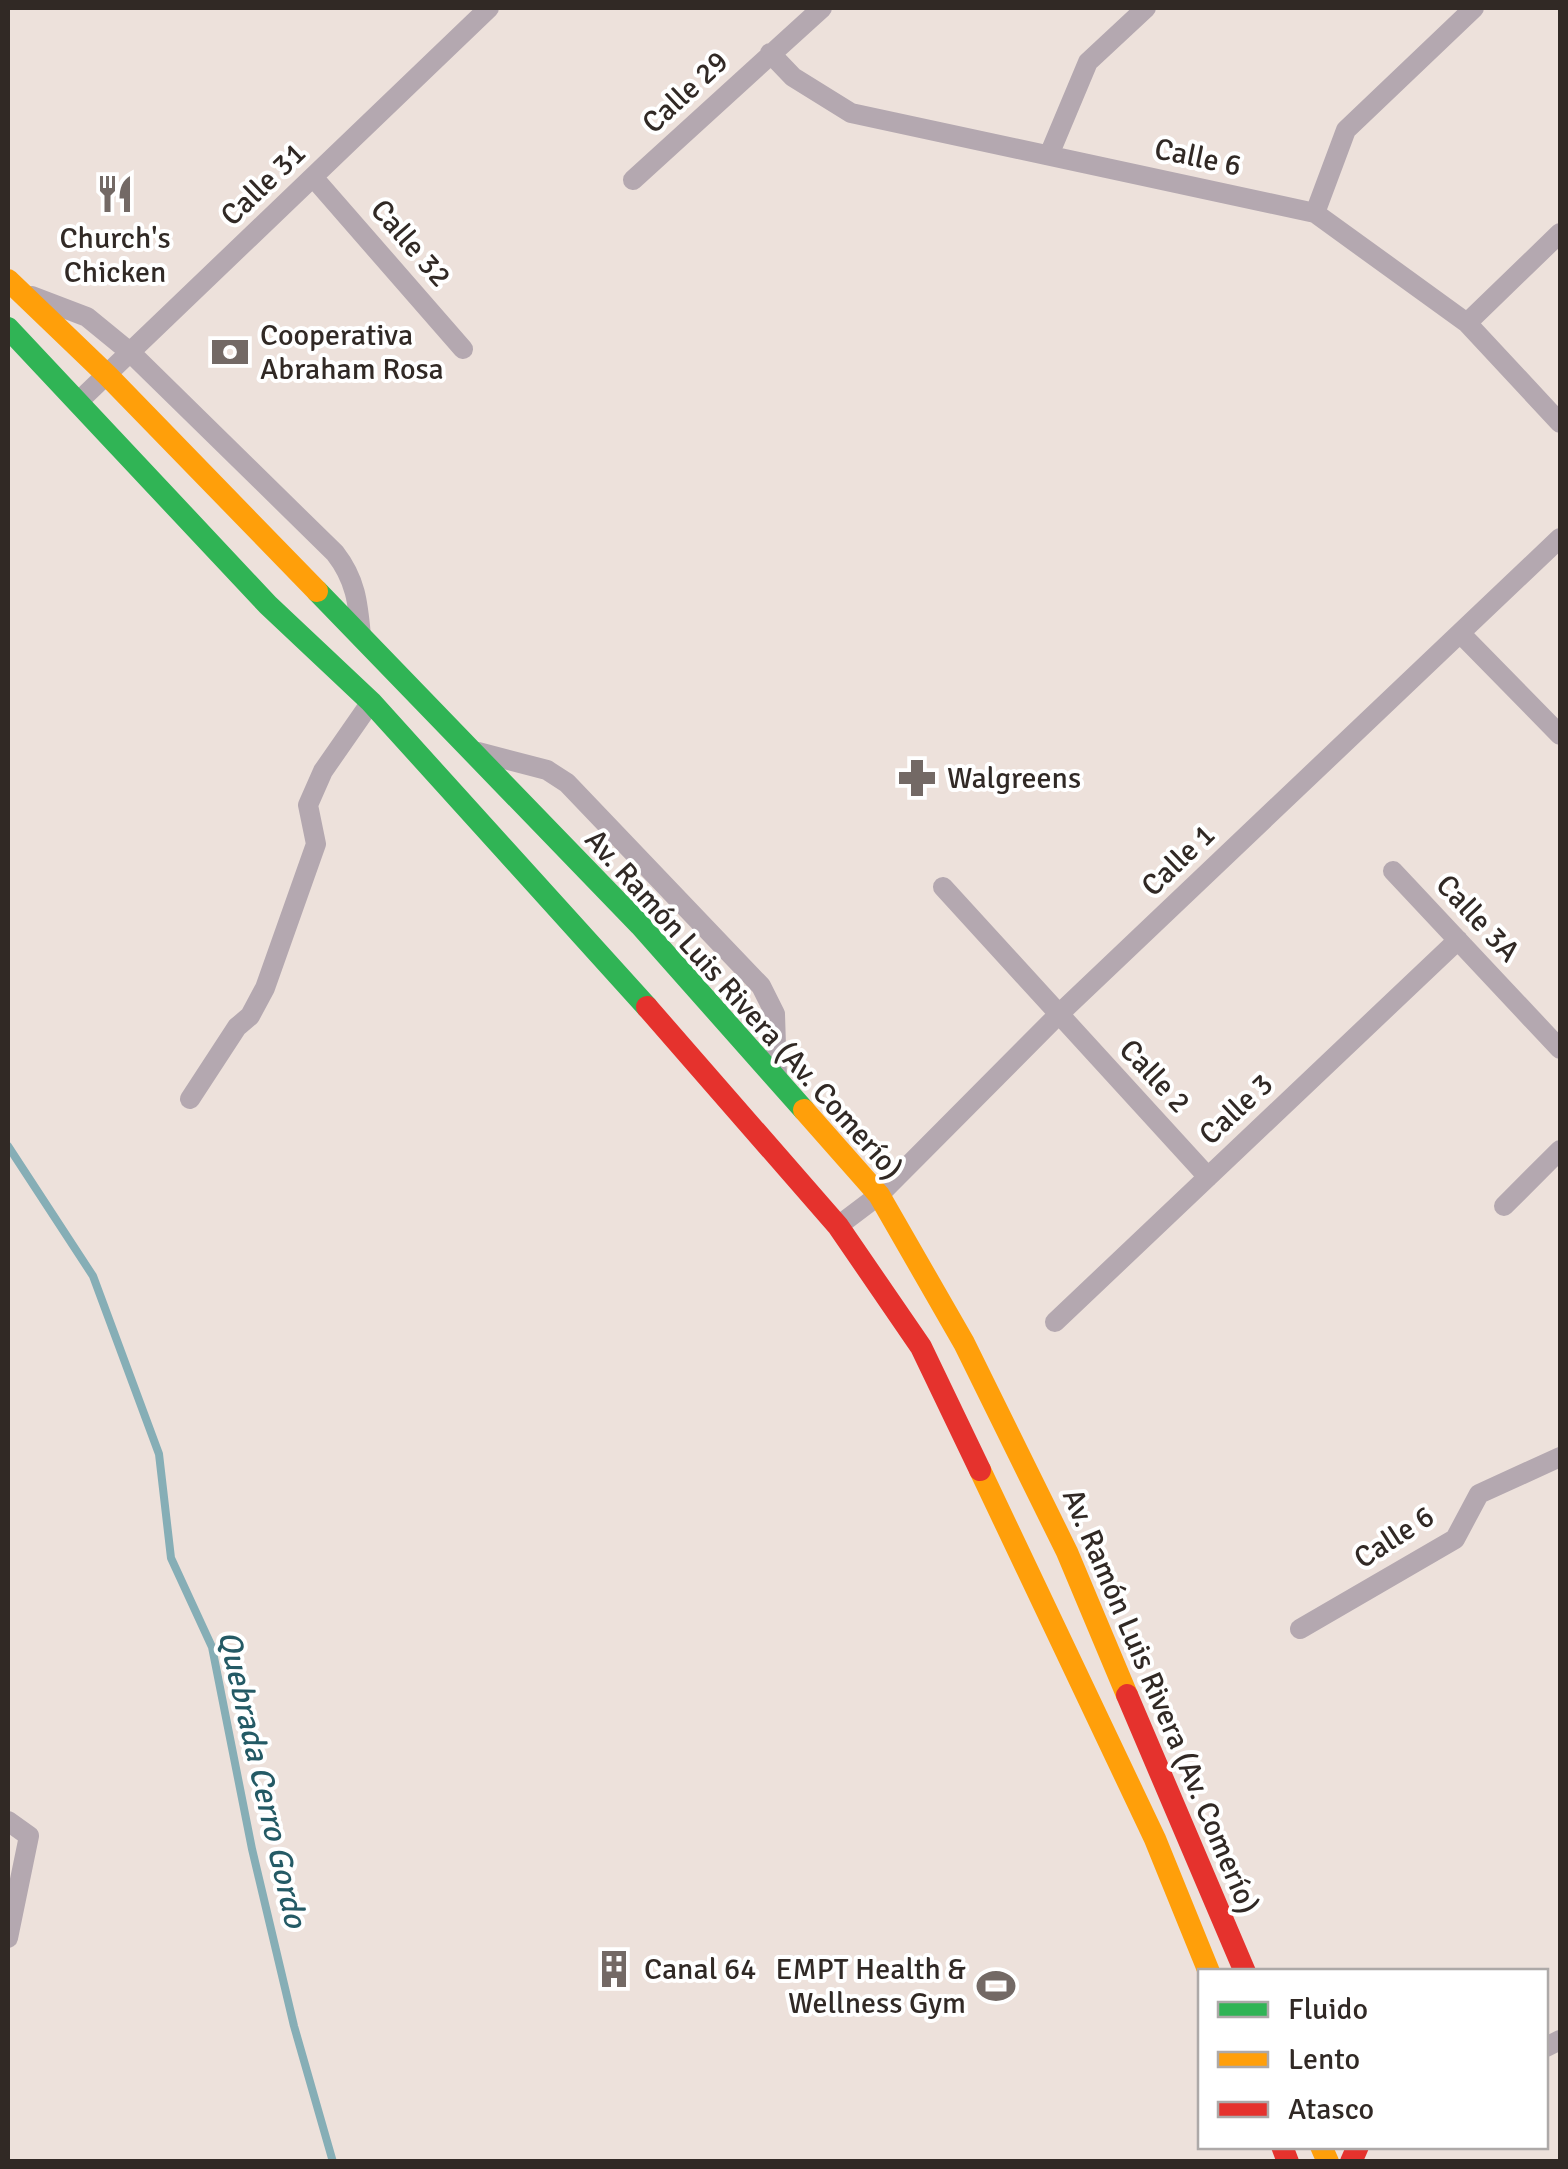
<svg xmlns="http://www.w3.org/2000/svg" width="1568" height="2169" viewBox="0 0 1568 2169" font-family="Signika,sans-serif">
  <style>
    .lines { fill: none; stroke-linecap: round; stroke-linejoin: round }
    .stream { stroke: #86aeb6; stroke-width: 8 }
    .street { stroke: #b4a8b0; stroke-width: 20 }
    .fast { stroke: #30b455; stroke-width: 22 }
    .slow { stroke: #ff9f0a; stroke-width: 22 }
    .jam { stroke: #e5322d; stroke-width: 22 }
    .labels { text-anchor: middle; stroke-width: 8; stroke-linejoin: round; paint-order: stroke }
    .street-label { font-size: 30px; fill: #312925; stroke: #fff }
    .poi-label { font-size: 30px; fill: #312925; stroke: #fff; text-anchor: start }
    .water-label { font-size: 32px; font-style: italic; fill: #245a65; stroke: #fff }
  </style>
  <rect width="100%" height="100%" fill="#ede1db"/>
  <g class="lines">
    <path class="stream" d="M8 1146 93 1276 159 1454 171 1558 212 1647 252 1849 294 2026 333 2162"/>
    <path class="street" d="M770 53 793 77 851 113 1315 213 1467 323 1560 423
      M1049 155 1088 62 1146 8
      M313 177 463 349
      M633 180 822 8
      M1315 213 1346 130 1474 8
      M32 296 87 317 131 353 335 553C356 580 358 603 361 636
      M1467 323 1560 233
      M78 402 489 8
      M1460 633 1560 735
      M478 752 547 770 567 783 761 986 775 1014 777 1078
      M1393 871 1560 1049
      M943 887 1208 1177
      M190 1099 237 1027 250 1016 265 988 316 844 308 805 323 771 371 702
      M1504 1206 1560 1150
      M838 1226 879 1195 1058 1015 1560 538
      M1055 1322 1458 940
      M1300 1629 1455 1539 1479 1494 1560 1457
      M8 1821 29 1836 8 1938
      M1546 2047 1560 2040"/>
    <path class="fast" d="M8 328 268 605 371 702 647 1007
      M317 591 640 925 804 1110"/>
    <path class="slow" d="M8 280 108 376 317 591
      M804 1110 879 1195 964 1343 1067 1552 1127 1695
      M980 1470 1155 1839 1209 1972
      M1321 2146 1328 2162"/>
    <path class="jam" d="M647 1007 838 1226 921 1347 980 1470
      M1127 1695 1245 1972
      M1282 2146 1288 2162
      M1351 2162 1358 2146"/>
  </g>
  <defs>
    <g id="restaurant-bare" transform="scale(3)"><path d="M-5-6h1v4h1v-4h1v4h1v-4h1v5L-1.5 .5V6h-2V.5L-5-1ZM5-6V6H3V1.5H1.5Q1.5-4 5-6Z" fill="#736965" stroke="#fff" stroke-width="2.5" paint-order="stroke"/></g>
    <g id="bank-bare" transform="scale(3)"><path d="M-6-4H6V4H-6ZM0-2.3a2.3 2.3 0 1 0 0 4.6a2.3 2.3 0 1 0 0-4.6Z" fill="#736965" stroke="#fff" stroke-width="2.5" paint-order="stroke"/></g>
    <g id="pharmacy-bare" transform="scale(3)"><path d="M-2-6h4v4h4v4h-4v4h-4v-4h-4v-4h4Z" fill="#736965" stroke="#fff" stroke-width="2.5" paint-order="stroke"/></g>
    <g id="building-bare" transform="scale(3)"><path d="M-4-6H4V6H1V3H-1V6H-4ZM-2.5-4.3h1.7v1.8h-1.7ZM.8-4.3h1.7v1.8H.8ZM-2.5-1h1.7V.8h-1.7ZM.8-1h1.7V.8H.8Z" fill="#736965" stroke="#fff" stroke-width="2.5" paint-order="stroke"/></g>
    <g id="stadium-bare" transform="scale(3)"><path d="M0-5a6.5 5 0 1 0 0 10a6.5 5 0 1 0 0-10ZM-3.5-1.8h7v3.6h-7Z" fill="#736965" stroke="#fff" stroke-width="2.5" paint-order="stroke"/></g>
  </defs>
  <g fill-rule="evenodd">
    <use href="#restaurant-bare" x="115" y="194"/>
    <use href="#bank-bare" x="230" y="352"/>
    <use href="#pharmacy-bare" x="917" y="778"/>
    <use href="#building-bare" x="614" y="1969"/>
    <use href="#stadium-bare" x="996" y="1986"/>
  </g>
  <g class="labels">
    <g class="street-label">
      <text transform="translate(685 92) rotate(-43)" y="10">Calle 29</text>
      <text transform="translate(1198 157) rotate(12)" y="10">Calle 6</text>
      <text transform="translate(263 184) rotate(-44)" y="10">Calle 31</text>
      <text transform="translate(411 243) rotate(49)" y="10">Calle 32</text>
      <text transform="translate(1178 860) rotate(-44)" y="10">Calle 1</text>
      <text transform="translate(1478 918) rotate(47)" y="10">Calle 3A</text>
      <text transform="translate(744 1004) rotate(48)" y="10">Av. Ramón Luis Rivera (Av. Comerío)</text>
      <text transform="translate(1155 1076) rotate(47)" y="10">Calle 2</text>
      <text transform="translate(1236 1109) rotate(-43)" y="10">Calle 3</text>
      <text transform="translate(1394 1537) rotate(-33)" y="10">Calle 6</text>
      <text transform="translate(1161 1701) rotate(67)" y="10">Av. Ramón Luis Rivera (Av. Comerío)</text>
    </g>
    <g class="poi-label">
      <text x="115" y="248" text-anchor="middle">Church's<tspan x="115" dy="34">Chicken</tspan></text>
      <text x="260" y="345">Cooperativa<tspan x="260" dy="34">Abraham Rosa</tspan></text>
      <text x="947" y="788">Walgreens</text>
      <text x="644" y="1979">Canal 64</text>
      <text x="966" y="1979" text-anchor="end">EMPT Health &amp;<tspan x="966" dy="34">Wellness Gym</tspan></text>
    </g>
    <g class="water-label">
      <text transform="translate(263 1779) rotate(77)" y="11">Quebrada Cerro Gordo</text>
    </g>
  </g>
  <rect width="1568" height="2169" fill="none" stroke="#312925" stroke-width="20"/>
  <rect x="1198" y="1969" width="350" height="180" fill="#ffffff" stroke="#ada9a8" stroke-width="2.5"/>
  <rect x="1218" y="2002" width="50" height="15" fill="#30b455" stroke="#ada9a8" stroke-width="2.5"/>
  <text x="1288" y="2019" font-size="30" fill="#312925">Fluido</text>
  <rect x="1218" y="2052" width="50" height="15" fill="#ff9f0a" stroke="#ada9a8" stroke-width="2.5"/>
  <text x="1288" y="2069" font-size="30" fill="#312925">Lento</text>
  <rect x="1218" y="2102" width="50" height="15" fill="#e5322d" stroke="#ada9a8" stroke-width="2.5"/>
  <text x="1288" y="2119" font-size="30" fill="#312925">Atasco</text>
</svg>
